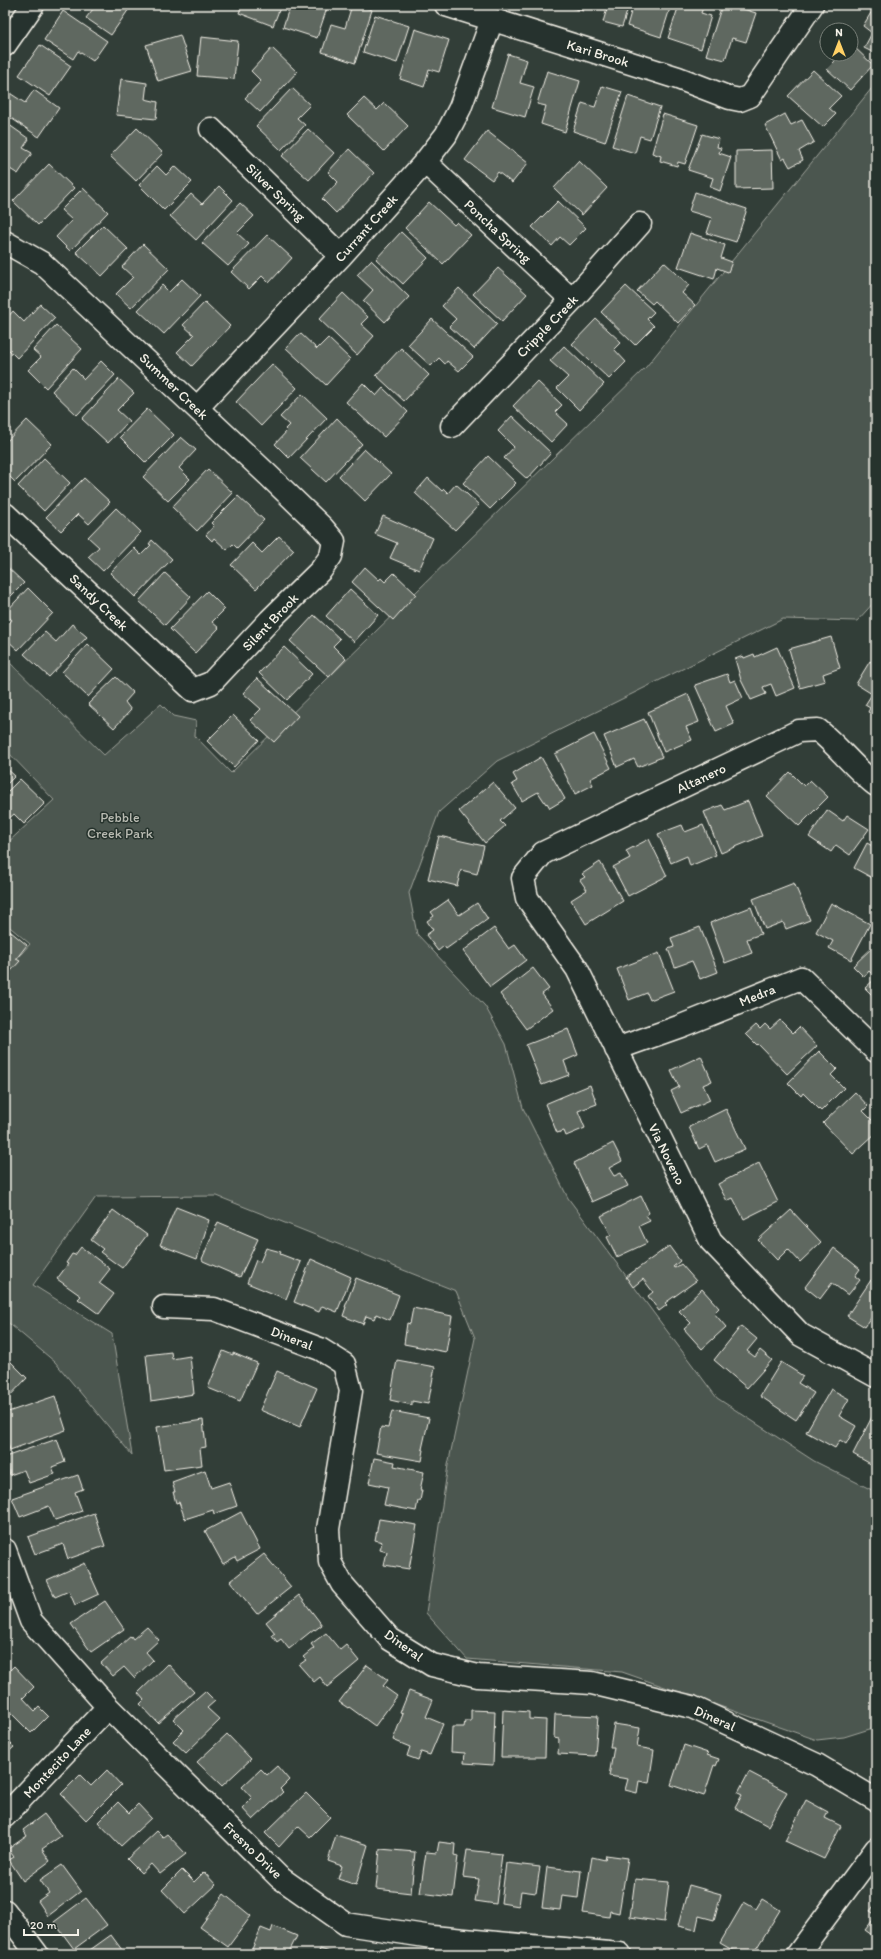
<svg xmlns="http://www.w3.org/2000/svg" width="881" height="1959" viewBox="0 0 881 1959" font-family="Itim,sans-serif">
  <style>
    .green { fill: #4c564f; stroke: #a0a49c }
    .building { fill: #5f6861; stroke: #f4f1e8 }
    .lines { fill: none; stroke-linecap: round; stroke-linejoin: round }
    .minor-casing { stroke: #f4f1e8; stroke-width: 25 }
    .minor { stroke: #26332d; stroke-width: 22 }
    .labels { text-anchor: middle; stroke-width: 3; stroke-linejoin: round; paint-order: stroke }
    .street-label { font-size: 14px; fill: #f4f1e8; stroke: #26332d }
    .park-label { font-size: 14px; fill: #b9bbb2; stroke: #26332d }
  </style>
  <rect width="100%" height="100%" fill="#323e38"/>
  <filter id="ink" filterUnits="userSpaceOnUse"><feTurbulence type="fractalNoise" baseFrequency=".025" numOctaves="2"/><feDisplacementMap in="SourceGraphic" scale="8" xChannelSelector="R" yChannelSelector="G"/><feConvolveMatrix kernelMatrix="1 2 1 2 8 2 1 2 1" color-interpolation-filters="sRGB"/></filter>
  <g filter="url(#ink)">
    <path class="green" d="M876 83V600L857 621 783 619 497 761 439 812 409 893 417 934 485 1006 506 1044 523 1108 568 1198 717 1398 814 1461 876 1492V1727L844 1737 817 1740 622 1672 467 1659 426 1613 448 1465 475 1338 456 1291 217 1196 96 1197 33 1285 112 1334 132 1455 55 1362 5 1320V972L30 944 5 923V845L54 800 5 749V658L104 755 161 704 173 716 196 721 195 736 231 773 646 367Z"/>
    <path class="building" d="M129 5 131 6 111 35 86 18 93 9 88 5Z
      M242 5H281L273 26 239 13Z
      M290 5H328L317 38 283 27Z
      M352 5H360L372 10 355 63 322 52 331 24 345 28Z
      M564 5H585L583 11Z
      M608 5H629L622 27 603 22Z
      M633 5H671L661 37 627 26Z
      M679 5H704L701 13 711 16 701 49 668 38Z
      M722 5H731L756 13 746 42 732 38 725 60 706 55Z
      M63 11 107 41 93 61 78 51 73 59 44 40Z
      M872 11 876 14V54L864 48 872 33 863 26Z
      M375 15 409 26 397 63 363 52Z
      M415 29 449 40 439 72 429 69 424 87 400 79Z
      M827 34V49L820 42Z
      M180 35 192 71 158 81 146 45Z
      M201 37 238 41 234 79 197 76Z
      M851 44 873 65 850 90 827 69 835 61 831 57 833 54H851Z
      M40 45 71 66 50 96 19 75Z
      M272 48 297 72 260 112 245 98 261 81 251 71Z
      M508 54 527 60 520 83 534 87 525 117 492 107Z
      M813 70 841 96 829 108 836 114 823 127 788 96Z
      M547 71 580 81 565 132 541 124 546 106 537 104Z
      M121 79 147 83 145 99 158 102 156 119 116 115Z
      M602 86 622 92 605 142 573 131 582 103 595 107Z
      M292 88 310 105 297 118 305 125 281 150 256 126Z
      M5 90 25 103 34 90 59 108 39 137 5 114Z
      M628 96 660 107 650 139 640 136 635 153 612 146Z
      M364 98 377 110 384 103 408 126 384 151 347 115Z
      M663 114 698 125 685 164 678 162 677 166 660 161 661 156 652 153Z
      M785 114 791 125 802 120 814 142 799 151 803 160 790 167 785 158 782 160 765 125Z
      M5 122 29 139 23 148 32 153 18 174 5 166Z
      M137 128 163 153 136 181 110 156Z
      M308 129 334 153 309 180 282 156Z
      M487 131 528 163 512 183 498 172 492 180 465 160Z
      M702 134 719 139 717 147 721 148 719 153 731 157 720 191 710 187 713 178 688 170Z
      M349 149 374 173 336 213 322 199 338 182 328 172Z
      M772 150 773 188 736 189V151Z
      M579 161 607 188 582 215 554 188Z
      M49 164 74 188 38 225 13 201Z
      M157 166 166 175 175 166 192 182 164 210 139 185Z
      M219 186 233 200 196 240 170 216 191 194 202 204Z
      M83 188 108 212 70 251 56 237 72 220 61 210Z
      M695 192 747 209 736 242 707 233 712 218 689 211Z
      M558 201 586 228 569 245 560 237 552 246 532 227Z
      M429 202 454 225 457 222 471 235 443 264 405 228Z
      M240 203 254 216 237 233 249 244 228 266 202 243Z
      M103 225 128 249 102 276 76 252Z
      M401 232 428 258 403 284 376 259Z
      M690 233 725 245 721 258 732 262 728 272 717 268 714 279 678 267Z
      M267 235 292 258 269 283 262 276 249 289 231 272Z
      M143 244 169 269 131 308 116 294 133 277 122 267Z
      M371 260 409 297 385 322 363 301 373 290 357 275Z
      M664 262 689 285 682 293 695 305 678 323 655 301 652 304 637 291Z
      M498 268 527 294 502 321 473 294Z
      M182 279 200 296 164 334 138 310 162 285 169 292Z
      M626 286 654 312 647 319 654 326 635 345 601 312Z
      M459 288 497 324 474 349 449 326 456 319 442 306Z
      M343 293 368 317 361 324 374 336 357 355 319 319Z
      M205 302 230 326 192 366 177 352 194 335 183 325Z
      M40 304 55 318 17 358 5 346V320L13 311 24 322Z
      M432 319 473 357 459 371 447 361 445 364 439 358 431 366 408 345Z
      M596 319 621 342 614 349 626 362 609 379 572 344Z
      M56 325 82 349 46 388 28 370 41 357 33 350Z
      M300 333 317 349 328 338 350 359 326 385 286 348Z
      M564 346 604 384 579 410 557 388 568 377 550 361Z
      M401 348 429 375 404 401 376 375Z
      M101 361 115 375 77 415 52 391 73 368 84 379Z
      M272 364 297 388 261 426 236 402Z
      M119 379 134 393 117 410 129 421 108 443 82 419Z
      M537 381 562 405 555 412 568 424 551 442 513 406Z
      M363 383 376 396 383 388 408 412 384 437 346 402Z
      M302 394 327 418 289 458 275 444 287 431 285 429 289 425 280 417Z
      M147 409 174 435 146 463 120 437Z
      M512 416 551 453 527 479 504 458 514 447 498 431Z
      M337 418 362 444 326 482 300 458Z
      M27 420 52 444 15 482 5 472V443Z
      M5 421 11 427 5 433Z
      M181 437 196 450 179 468 190 479 168 501 143 477Z
      M364 449 391 474 365 501 339 476Z
      M488 456 516 483 490 509 463 483Z
      M44 458 70 483 44 511 18 486Z
      M208 469 233 493 197 531 172 507Z
      M84 478 110 502 89 524 78 514 61 531 46 517Z
      M428 478 442 491 444 489 448 493 456 484 479 505 455 530 415 493Z
      M238 496 264 520 237 548 233 544 227 550 214 538 212 541 206 535 214 526 211 523Z
      M116 508 141 532 103 571 88 557 99 547 88 537Z
      M383 516 433 538 419 570 390 558 397 543 375 534Z
      M279 536 294 550 256 589 231 565 252 543 262 553Z
      M152 540 172 559 135 597 110 573 134 548 141 555 151 545 149 544Z
      M5 565 24 583 5 602Z
      M365 567 379 580 381 578 385 582 394 573 416 594 393 620 352 582Z
      M165 573 191 597 165 625 139 601Z
      M28 588 53 613 18 650 5 638V628L12 620 5 613Z
      M350 589 378 615 354 642 326 616Z
      M207 591 225 609 212 622 219 628 195 653 170 629Z
      M314 615 340 639 333 646 346 659 329 677 290 641Z
      M72 624 87 637 49 677 24 654 45 632 56 642Z
      M831 637 840 668 823 674 825 681 800 688 789 649Z
      M88 644 114 669 88 697 62 672Z
      M284 647 312 674 287 700 259 673Z
      M777 647 795 688 776 696 771 684 763 687 766 694 751 700 741 680 735 659 743 656 744 658 754 654 755 657Z
      M870 661 876 665V717L868 712 870 708 865 705 872 694 856 684Z
      M727 674 730 682 735 680 743 698 726 706 734 724 716 732 695 685Z
      M116 677 133 693 125 702 131 710 114 728 88 704Z
      M257 678 298 716 274 742 250 720 261 709 243 693Z
      M688 694 699 722 686 727 692 740 664 752 648 712Z
      M233 715 259 740 234 767 207 741Z
      M644 719 662 757 638 767 634 759 617 767 604 736Z
      M594 734 611 768 590 779 593 785 575 794 555 754Z
      M541 757 565 799 550 808 547 803 546 804 538 792 522 801 512 784 517 781 513 774Z
      M5 767 15 776 5 786Z
      M790 772 804 786 810 780 828 797 799 826 767 796Z
      M20 779 45 803 24 824 14 814 5 822V794Z
      M493 782 515 808 500 821 505 826 485 843 459 811Z
      M748 801 762 836 721 853 704 812 722 805 725 810Z
      M827 810 843 821 847 815 869 829 850 855 836 845 831 852 809 837Z
      M682 825 685 832 703 825 716 855 690 866 687 856 671 863 658 834Z
      M439 836 484 846 477 874 461 870 457 886 428 879Z
      M649 839 667 876 628 896 613 867 630 858 626 851Z
      M867 843 876 848V880L854 868Z
      M600 862 623 901 586 924 571 900 587 890 580 880 585 877 582 874Z
      M794 883 810 920 786 929 783 922 765 929 753 899Z
      M448 900 459 915 477 903 488 919 446 949 444 946 438 951 426 935 433 930 427 921 434 916 431 912Z
      M831 903 870 924 851 960 829 948 833 941 816 932Z
      M751 907 761 934 747 939 752 953 725 963 710 923Z
      M5 927 27 945 16 959 20 961 10 972H5Z
      M700 927 718 972 700 979 692 961 675 967 668 949 674 947 671 938Z
      M494 928 509 949 515 945 526 960 490 987 463 951Z
      M876 944V999L865 988 876 978 869 971 864 977 853 966Z
      M659 953 674 991 650 1000 647 993 629 1000 617 969Z
      M533 968 549 989 542 994 553 1009 526 1029 500 994Z
      M780 1020 793 1033 799 1027 817 1046 787 1074 758 1044 757 1045 746 1034 756 1025 760 1029 765 1024 770 1029Z
      M568 1029 578 1055 564 1061 569 1075 542 1085 526 1045Z
      M819 1051 837 1069 831 1075 844 1088 821 1111 803 1093 801 1096 788 1083Z
      M701 1056 712 1081 703 1085 710 1100 681 1113 671 1091 679 1087 671 1070Z
      M590 1085 597 1104 578 1111 585 1128 566 1136 564 1131 557 1133 545 1104Z
      M855 1092 868 1106 863 1111 876 1124V1133L853 1154 823 1123Z
      M726 1109 745 1149 715 1162 707 1145 699 1149 689 1127Z
      M613 1143 622 1161 609 1168 614 1176 621 1173 628 1186 592 1202 574 1163Z
      M759 1163 778 1202 744 1219 733 1198 727 1201 718 1184Z
      M641 1196 649 1213 646 1215 650 1221 639 1226 647 1243 617 1257 607 1237 611 1235 601 1216Z
      M176 1207 209 1220 197 1259 160 1245Z
      M113 1210 147 1235 122 1268 100 1252 103 1249 91 1240Z
      M791 1210 821 1242 800 1262 788 1249 777 1260 758 1240Z
      M218 1222 258 1239 240 1277 203 1261 202 1259Z
      M669 1246 680 1261 673 1267 675 1268 681 1264 696 1281 665 1303 667 1305 659 1311 648 1296 653 1292 643 1279 633 1287 626 1277Z
      M81 1247 110 1269 99 1283 114 1294 99 1314 78 1299 81 1296 57 1279 68 1264 66 1263 72 1254 75 1255Z
      M266 1248 281 1252 280 1254 301 1262 286 1299 247 1283 256 1260 260 1262Z
      M834 1248 860 1269 855 1276 860 1280 848 1295 832 1283 820 1299 805 1287Z
      M311 1259 351 1277 337 1312 322 1306 319 1312 294 1302Z
      M356 1278 399 1295 390 1320 376 1314 374 1319 366 1316 363 1324 343 1316 346 1307H345Z
      M871 1280 876 1282V1317L873 1315 865 1327 847 1316Z
      M702 1289 719 1308 714 1313 726 1327 702 1349 684 1329 691 1323 679 1311Z
      M413 1308 452 1316 446 1352 404 1344 407 1323 410 1324Z
      M741 1326 757 1339 747 1351 755 1357 760 1350 772 1360 747 1388 714 1360Z
      M223 1351 233 1355V1353L257 1363 240 1401 208 1388Z
      M171 1352 172 1359 190 1356 194 1394 151 1401 146 1355Z
      M5 1356 27 1378 5 1401Z
      M397 1360 435 1367 428 1404 412 1401V1405L390 1400Z
      M781 1362 803 1376 798 1383 814 1393 796 1420 760 1396Z
      M277 1371 317 1388 300 1427 260 1410Z
      M831 1389 849 1399 839 1416 856 1426 846 1444 840 1440 835 1448 806 1432Z
      M55 1396 66 1430 10 1450 5 1435V1423L7 1422 5 1413Z
      M392 1411 429 1418 422 1449 424 1450 422 1461 376 1453 381 1427 388 1428Z
      M873 1415 876 1417V1467L853 1454Z
      M203 1420 206 1447 200 1448 202 1465 164 1470 157 1427Z
      M57 1439 65 1462 52 1467 55 1474 29 1483 24 1470 10 1475 5 1457Z
      M374 1458 395 1462 394 1466 424 1472 420 1490H422L420 1501H418L416 1511 384 1505 388 1487 369 1483Z
      M205 1470 211 1488 229 1482 237 1506 214 1514 213 1510 185 1519 179 1502 176 1503 173 1492H175L172 1482Z
      M78 1475 83 1489 75 1492 82 1511 55 1520 49 1506 20 1517 12 1498Z
      M241 1512 260 1549 237 1561 235 1557 223 1564 205 1531Z
      M94 1513 105 1546 68 1559 63 1544 35 1554 28 1537Z
      M379 1519 417 1525 409 1569 384 1565 387 1552 380 1550 382 1542 375 1540Z
      M264 1554 291 1587 257 1614 230 1581Z
      M85 1563 99 1594 75 1605 69 1591 55 1597 47 1580Z
      M299 1595 322 1625 315 1630 314 1629 289 1649 281 1639 277 1642 272 1635 275 1633 266 1622Z
      M105 1601 124 1629 91 1652 71 1624Z
      M147 1627 159 1640 146 1652 153 1660 134 1678 124 1667 113 1676 101 1663 131 1636 133 1639Z
      M326 1633 340 1650 346 1645 359 1661 327 1687 320 1677 314 1682 299 1665 306 1660 303 1657 314 1648 311 1644Z
      M168 1664 194 1692 158 1723 140 1704 144 1700 138 1693Z
      M367 1665 388 1680 383 1686 397 1696 375 1726 349 1707 348 1708 339 1702Z
      M14 1666 34 1687 23 1698 35 1711 39 1707 48 1716 31 1733 5 1707V1675Z
      M205 1691 215 1701 207 1708 220 1720 186 1753 173 1741 184 1730 173 1719Z
      M409 1691 433 1700 426 1717 443 1724 430 1755 421 1752 418 1760 407 1756 410 1747 393 1740 403 1714 400 1713Z
      M471 1710 495 1711 493 1765 464 1763 465 1753 451 1752 452 1727H464L465 1721H471Z
      M503 1710 529 1712V1719L546 1720 545 1757H501Z
      M555 1714 598 1716 595 1756 558 1754 559 1739 554 1738Z
      M614 1724 640 1728 637 1747 654 1750 649 1783 639 1781 637 1793 625 1790 628 1779 609 1776 614 1747H610Z
      M227 1734 251 1759 222 1786 197 1762Z
      M5 1738 14 1747 5 1755Z
      M684 1745 708 1753 707 1755 719 1759 716 1766 714 1765 704 1796 671 1785Z
      M277 1766 289 1780 280 1789 283 1792 253 1820 242 1808 252 1798 242 1787 261 1769 267 1775Z
      M107 1770 121 1785 86 1820 61 1794 80 1775 91 1786Z
      M749 1772 787 1792 768 1826 735 1808 742 1795 738 1793Z
      M306 1793 330 1817 310 1837 298 1826 279 1847 265 1833Z
      M806 1800 828 1812 825 1818 841 1826 824 1859 785 1841Z
      M118 1802 129 1813 138 1804 151 1818 121 1846 98 1822Z
      M44 1814 61 1836 42 1849 50 1861 23 1881 9 1860 14 1857 8 1849 27 1836 23 1830Z
      M157 1831 163 1837 167 1834 186 1854 160 1874 151 1864 141 1873 127 1859Z
      M336 1835 368 1845 356 1885 338 1879 342 1866 328 1861Z
      M439 1842 455 1844 454 1855 458 1856 453 1897 420 1893 426 1852 437 1853Z
      M380 1849 415 1852 411 1893 376 1889Z
      M467 1850 502 1854 496 1904 475 1901 479 1879 463 1877Z
      M606 1855 628 1858 619 1913 610 1911 609 1917 583 1913 592 1857 605 1860Z
      M506 1863 540 1867 536 1893 521 1891 519 1906 501 1903Z
      M62 1865 81 1891 48 1916 38 1901 49 1893 40 1880Z
      M547 1867 581 1871 578 1898 562 1896 560 1910 542 1908Z
      M182 1870 194 1882 204 1872 216 1885 185 1914 162 1890Z
      M635 1879 669 1882 664 1922 630 1917Z
      M689 1885 721 1894 714 1920 699 1916 696 1930 678 1926Z
      M224 1894 251 1916 228 1947 200 1927Z
      M86 1898 107 1925 74 1949 54 1922Z
      M762 1899 780 1910 753 1954 745 1950 743 1954H739L720 1943 744 1902 756 1909Z
      M876 1903V1915L870 1911Z
      M876 1916V1938L865 1930Z
      M273 1926 297 1936 288 1954H250L261 1928 271 1932Z
      M111 1935 125 1954H93L90 1950Z
      M320 1949 337 1954H318Z"/>
    <g class="lines">
      <g class="minor-casing">
        <path id="minor" d="M446 5 678 78 730 98 740 100 750 96 812 5
          M5 45 33 5
          M211 129 341 256
          M425 162 572 300
          M5 242 42 263 268 475 323 528 334 541 331 556 321 570 270 620 211 683 193 690 5 514
          M197 408 341 256 425 162 446 135 460 108 492 20
          M452 426 572 300 640 224
          M876 785C855 769 839 747 818 730L799 731 543 853 523 878 527 898 577 969 711 1241 801 1335 876 1376
          M616 1049 681 1026 801 978 876 1051
          M164 1307 214 1309 320 1349 344 1364 351 1391 328 1529 330 1562 342 1584 390 1639 432 1665 478 1676 592 1683 692 1707 817 1765 876 1800
          M5 1550 31 1621 108 1707 279 1877 346 1924 432 1937 620 1954
          M5 1816 108 1707
          M5 1911 37 1954
          M798 1954 876 1849"/>
      </g>
      <use href="#minor" class="minor"/>
    </g>
  </g>
  <g class="labels">
    <g class="street-label">
      <text transform="translate(598 53) rotate(17)" y="5">Kari Brook</text>
      <text transform="translate(276 192) rotate(44)" y="5">Silver Spring</text>
      <text transform="translate(366 228) rotate(-48)" y="5">Currant Creek</text>
      <text transform="translate(498 231) rotate(43)" y="5">Poncha Spring</text>
      <text transform="translate(547 326) rotate(-46)" y="5">Cripple Creek</text>
      <text transform="translate(174 386) rotate(44)" y="5">Summer Creek</text>
      <text transform="translate(99 602) rotate(44)" y="5">Sandy Creek</text>
      <text transform="translate(270 622) rotate(-46)" y="5">Silent Brook</text>
      <text transform="translate(701 778) rotate(-25)" y="5">Altanero</text>
      <text transform="translate(757 995) rotate(-22)" y="5">Medra</text>
      <text transform="translate(667 1154) rotate(64)" y="5">Via Noveno</text>
      <text transform="translate(292 1338) rotate(21)" y="5">Dineral</text>
      <text transform="translate(404 1645) rotate(36)" y="5">Dineral</text>
      <text transform="translate(715 1718) rotate(24)" y="5">Dineral</text>
      <text transform="translate(57 1762) rotate(-47)" y="5">Montecito Lane</text>
      <text transform="translate(253 1850) rotate(44)" y="5">Fresno Drive</text>
    </g>
    <g class="park-label">
      <text x="120" y="822">Pebble<tspan x="120" dy="16">Creek Park</tspan></text>
    </g>
  </g>
  <rect width="881" height="1959" fill="none" stroke="#26332d" stroke-width="20"/>
  <rect x="10" y="10" width="861" height="1939" fill="none" stroke="#f4f1e8" stroke-width="1.5" filter="url(#ink)"/>
  <g transform="translate(839 42)"><circle r="19" fill="#26332d" stroke="#787f78"/>
  <path d="M0-3L7 15L0 10L-7 15Z" fill="#ffd166"/>
  <text y="-6" font-size="11" font-weight="bold" text-anchor="middle" fill="#f4f1e8">N</text>
  </g>
  <path d="M24 1929v6h54v-6" fill="none" stroke="#f4f1e8" stroke-width="2"/>
  <text x="30" y="1929" font-size="12" fill="#f4f1e8" stroke="#26332d" stroke-width="3" paint-order="stroke">20 m</text>
</svg>
